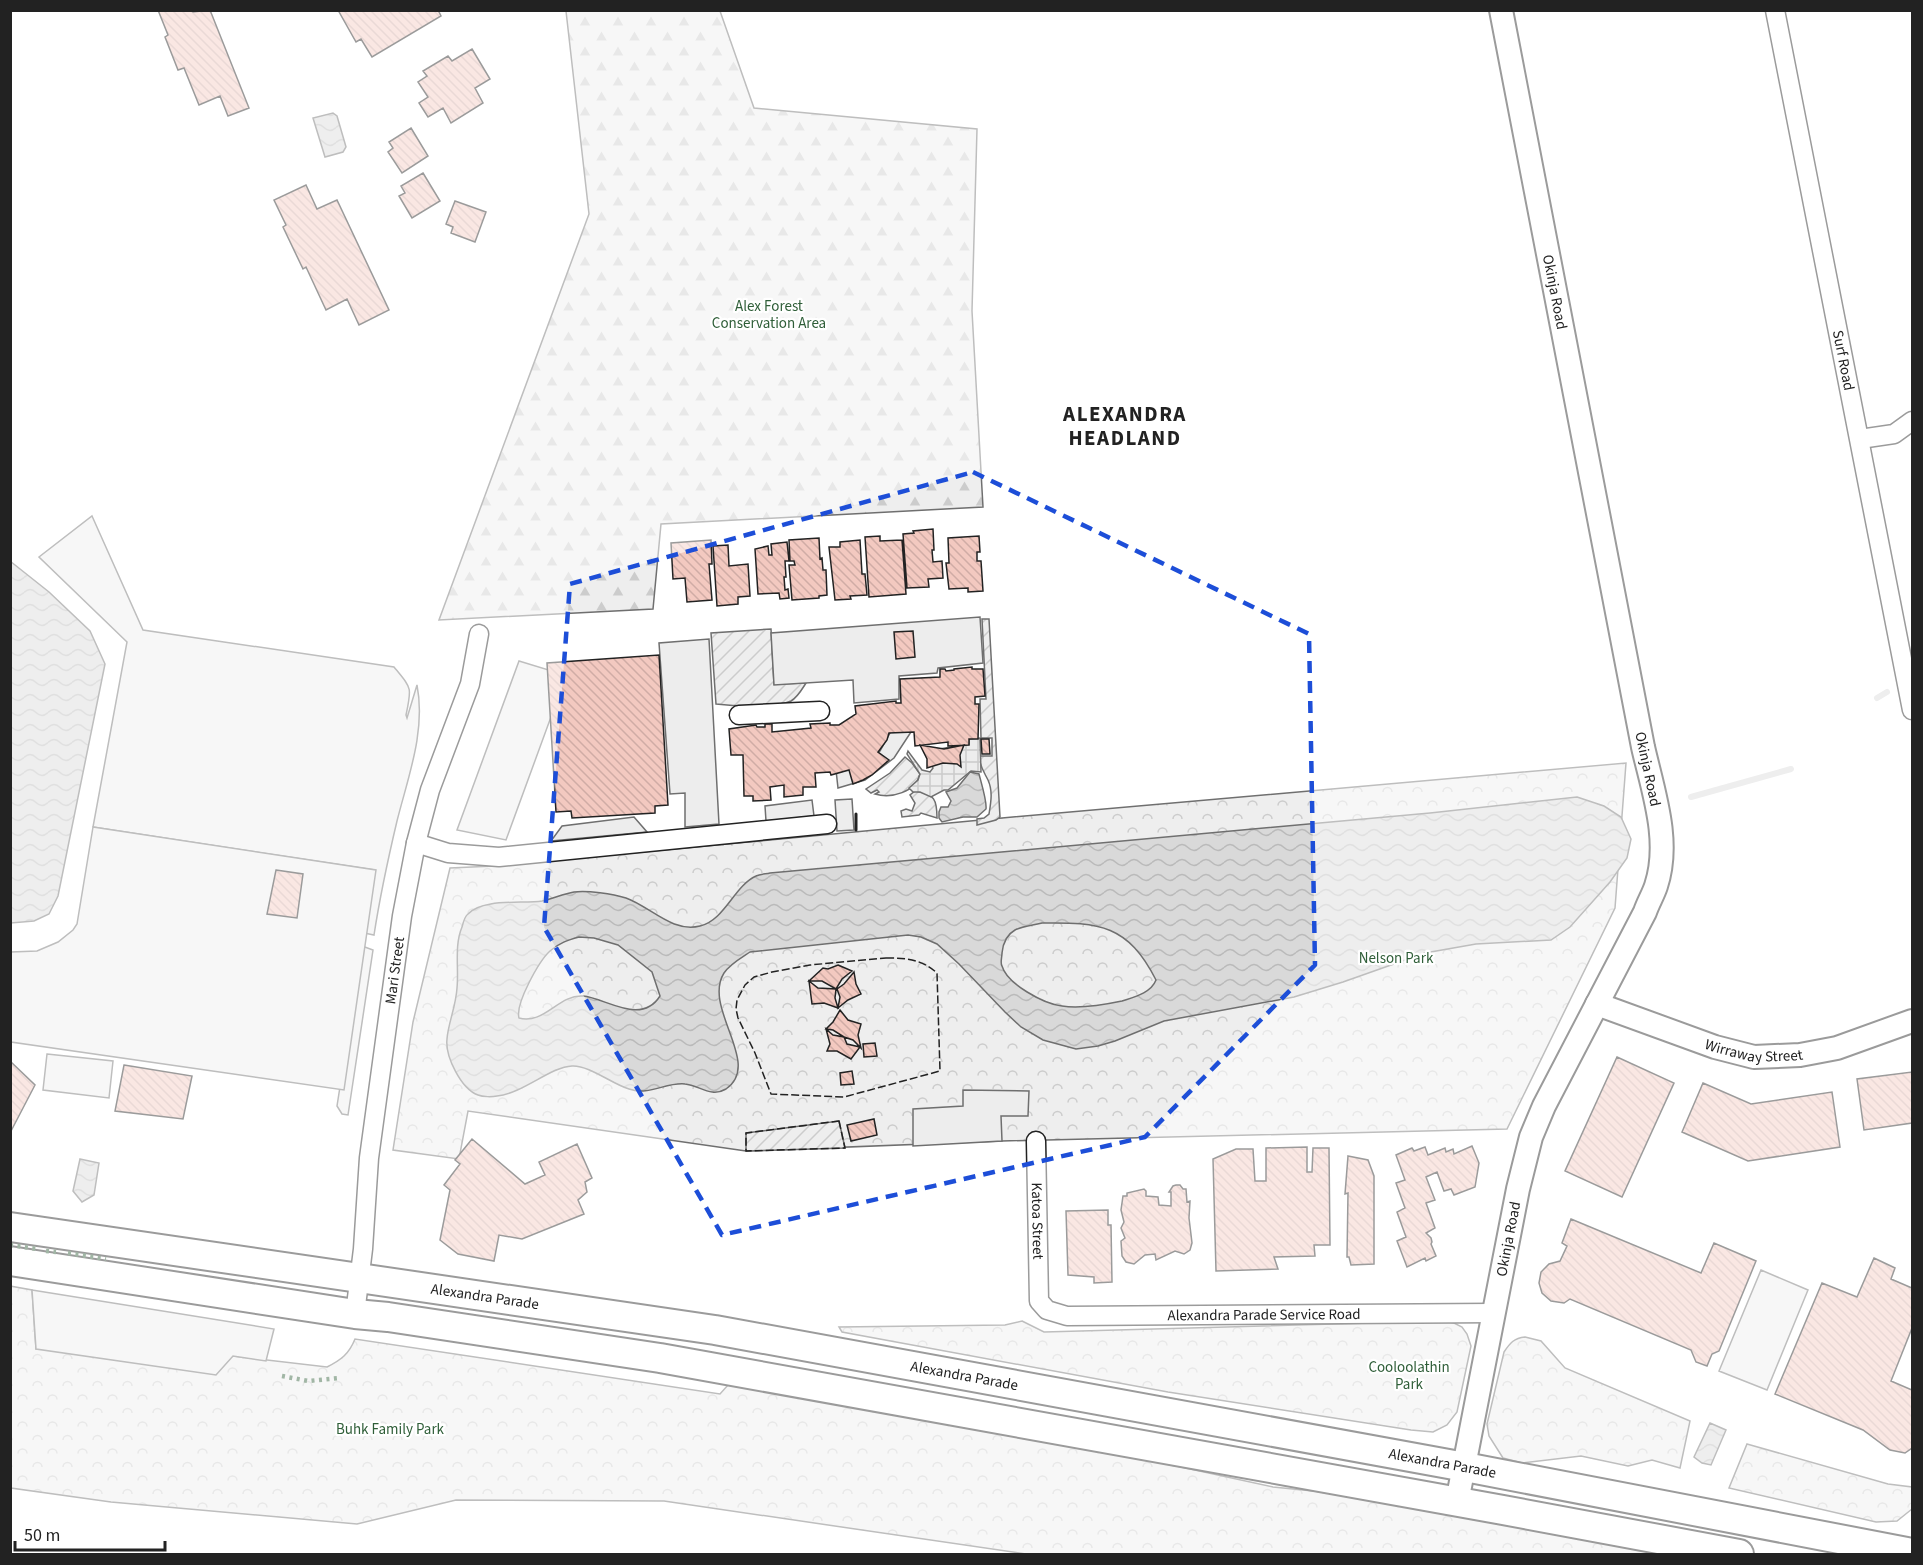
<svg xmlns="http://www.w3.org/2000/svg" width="1923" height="1565" viewBox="0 0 1923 1565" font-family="'Source Sans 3',sans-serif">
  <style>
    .grass { fill: #eee; stroke: #6f6f6f; stroke-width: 1.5 }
    .forest { fill: url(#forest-firs); stroke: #6f6f6f; stroke-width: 1.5 }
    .park { fill: url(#park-crowns); stroke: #6f6f6f; stroke-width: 1.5 }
    .garden { fill: url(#garden-furrows); stroke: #6f6f6f; stroke-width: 1.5 }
    .parking { fill: #ededed; stroke: #6f6f6f; stroke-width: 1.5 }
    .plaza { fill: url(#plaza-grid); stroke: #6f6f6f; stroke-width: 1.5 }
    .water { fill: url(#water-waves); stroke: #6f6f6f; stroke-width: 1.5; fill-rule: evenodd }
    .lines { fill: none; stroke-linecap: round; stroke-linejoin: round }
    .stream { stroke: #d9d9d9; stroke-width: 6 }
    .building { fill: url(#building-back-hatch); stroke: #222; stroke-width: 1.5 }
    .minor-casing { stroke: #222; stroke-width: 21 }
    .tertiary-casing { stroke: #222; stroke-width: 26 }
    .primary-casing { stroke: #222; stroke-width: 32 }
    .minor { stroke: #fff; stroke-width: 18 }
    .tertiary { stroke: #fff; stroke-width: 22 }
    .primary { stroke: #fff; stroke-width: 28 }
    .hedge { stroke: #2f5e38; stroke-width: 4.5; stroke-dasharray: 3 4.5; stroke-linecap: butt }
    .fence { stroke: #222; stroke-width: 1.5; stroke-dasharray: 8 3; stroke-linecap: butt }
    .wall { stroke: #222; stroke-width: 3 }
    .marked { fill: none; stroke: #1d4ed8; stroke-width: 4.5; stroke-dasharray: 12 8; stroke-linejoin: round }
    .labels { text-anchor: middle; stroke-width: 4.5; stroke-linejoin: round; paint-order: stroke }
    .street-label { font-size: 15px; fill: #222; stroke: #fff }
    .park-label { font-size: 15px; fill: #2f5e38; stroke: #fff }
    .district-label { font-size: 21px; font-weight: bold; letter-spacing: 1.5px; fill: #222; stroke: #fff }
  </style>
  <defs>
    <pattern id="forest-firs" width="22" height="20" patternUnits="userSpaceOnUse" patternTransform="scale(1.5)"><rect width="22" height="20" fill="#eee"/><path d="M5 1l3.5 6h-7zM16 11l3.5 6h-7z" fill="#ccc"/></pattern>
    <pattern id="park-crowns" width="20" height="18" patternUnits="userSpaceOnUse" patternTransform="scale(1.5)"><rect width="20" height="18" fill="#eee"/><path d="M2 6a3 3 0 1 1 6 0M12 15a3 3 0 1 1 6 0" fill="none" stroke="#ccc"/></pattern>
    <pattern id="garden-furrows" width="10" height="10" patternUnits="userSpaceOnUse" patternTransform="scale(1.5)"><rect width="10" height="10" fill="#eee"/><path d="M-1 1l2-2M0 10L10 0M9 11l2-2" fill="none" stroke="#ccc"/></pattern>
    <pattern id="plaza-grid" width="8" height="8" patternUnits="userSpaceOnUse" patternTransform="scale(1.5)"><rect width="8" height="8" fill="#ededed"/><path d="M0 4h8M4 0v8" fill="none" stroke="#cbcbcb"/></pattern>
    <pattern id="water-waves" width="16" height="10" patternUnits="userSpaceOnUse" patternTransform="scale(1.5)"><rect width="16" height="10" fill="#d9d9d9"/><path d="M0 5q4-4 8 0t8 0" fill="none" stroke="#bababa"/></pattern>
    <pattern id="building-back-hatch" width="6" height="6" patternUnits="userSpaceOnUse" patternTransform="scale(1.5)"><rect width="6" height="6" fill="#f3c9c0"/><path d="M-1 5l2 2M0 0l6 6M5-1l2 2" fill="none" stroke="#d0aca5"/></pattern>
  </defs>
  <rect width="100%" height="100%" fill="#fff"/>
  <path class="grass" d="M92 516 143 630 394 667C412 689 412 687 406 715L407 718 417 685C426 731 408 777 397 821 388 859 380 896 374 935L364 933 374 870 93 827 127 642 39 557Z
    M362 946 373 950 348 1115 342 1114 337 1106Z
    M47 1054 113 1061 109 1098 43 1090Z"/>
  <path class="forest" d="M566 11H720L754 108 977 129 972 311 983 507 661 524 653 609 439 620 589 214Z"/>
  <path class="park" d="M1626 763 1615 908 1507 1129 1002 1141 746 1151 468 1111 459 1159 393 1150 413 1022 450 868 494 866 1002 818Z
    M10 1286 32 1290 36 1349 233 1356 327 1367C341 1360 349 1354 355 1339L720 1394 728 1385 1084 1446 1273 1487 1363 1496 1673 1554H1026L664 1501 456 1500 357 1524 111 1502 11 1488Z
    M1022 1321 1044 1332 1444 1321 1454 1323 1462 1327 1467 1334 1471 1346 1457 1412 1447 1425 1433 1432 1411 1430 1168 1392 842 1332 839 1327 1005 1325Z
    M1525 1337 1541 1341 1565 1368 1690 1421 1680 1468 1652 1460 1628 1466 1581 1456 1522 1463 1503 1458 1489 1436 1487 1424 1504 1352C1510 1343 1514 1338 1525 1337Z
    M1747 1444 1888 1484 1912 1487V1509L1897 1521 1876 1522 1729 1488Z"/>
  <path class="garden" d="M982 619H989L1000 817 996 820 977 825V819L984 818 989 814C991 802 993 791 988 780 984 772 979 765 979 756H992V738H981L980 699H986Z
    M771 629 774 684 806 683C802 689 798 697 791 701 776 708 733 706 716 704L711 633Z
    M905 757 912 763 920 774C916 792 891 799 875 794L879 792 877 790 871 793 866 789 890 773Z
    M915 791C935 794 937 800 937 818L921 813 919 815 902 817 901 811 906 809 912 811 915 803 910 795Z
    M839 1121 845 1148 746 1151V1133Z"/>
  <path class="parking" d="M980 617 983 663 938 668 937 673 899 676V699L854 703 853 680 774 685 771 633Z
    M709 639 719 824 685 827V793L670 794 659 643Z
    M519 661 552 671 555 706 506 840 457 830Z
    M895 724 911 732 894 758 865 780 838 788 836 770 870 759 880 751Z
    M852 799 854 830 837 831 835 800Z
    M812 800 814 816 766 821 765 806Z
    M634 817 647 832 551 841 562 826Z
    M93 827 376 870 344 1090 11 1042V952L37 951 58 942 73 930 77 924Z
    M963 1090 1029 1091 1028 1116H1001L1002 1141 913 1146V1109L963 1106Z
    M1761 1270 1808 1290 1767 1390 1719 1371Z
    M32 1290 274 1329 266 1361 233 1356 216 1375 36 1349Z"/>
  <path class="plaza" d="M980 738 981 772 971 771 948 790H944L931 797 920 792H913L909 788 918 780 920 774 907 754 908 751 922 770 930 772 933 768 927 751 969 744V739Z"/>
  <path class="water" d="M333 113 337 116 346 147 343 152 325 157 313 118Z
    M10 561 49 592 90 631 105 664 58 896 49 914 34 921 11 923Z
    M970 772 979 774C981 782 987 801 986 809L977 817H963L942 822 939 818V812L941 807H948L951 801 946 792 957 788Z
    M1577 797 1604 806 1621 817 1631 839 1627 858 1610 882 1570 927 1551 940 1476 944 1425 953 1343 982 1294 997 1164 1021 1115 1041 1098 1046 1076 1049 1043 1040 1021 1027 1005 1012 959 964 937 944 921 937 908 935 750 952C741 958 730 964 724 973 702 1008 763 1064 726 1089 711 1098 699 1085 685 1084 666 1082 649 1096 629 1089 612 1084 589 1065 572 1066 550 1067 524 1093 497 1096 492 1097 483 1097 478 1095 461 1089 445 1056 447 1039 448 1024 456 1006 457 988 459 968 454 946 462 927 463 923 465 916 468 914 482 898 523 904 542 901 552 899 563 894 574 892 587 890 613 894 626 898 651 907 672 933 700 926 725 920 734 886 756 876 760 874 766 874 770 873L1430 813ZM1042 923C1100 922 1128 925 1156 980 1151 993 1134 997 1122 1001 1103 1005 1081 1009 1062 1006 1044 1004 1007 984 1002 966 1000 963 1002 957 1002 953 1003 943 1006 935 1015 930 1022 926 1034 925 1042 923ZM579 937 594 938 618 945 652 972 660 996C641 1026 606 998 583 996 559 994 544 1025 519 1018 515 1004 539 961 550 951 559 943 568 940 579 937Z
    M80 1159 99 1163 94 1195 82 1202 73 1191Z
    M1710 1423 1726 1430 1711 1465 1702 1463 1694 1457Z"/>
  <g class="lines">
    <path class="stream" d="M1877 698 1887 692
      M1691 797 1791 769"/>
  </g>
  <path class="building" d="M158 10H192L193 12 210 10 249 108 228 116 220 96 199 105 184 68 178 70 165 37 168 35Z
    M338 10H438L441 16 372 57 361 39 356 42Z
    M472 49 490 79 475 88 483 103 451 123 443 108 428 117 419 103 428 97 418 82 427 76 423 71 448 56 452 61Z
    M411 128 428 156 402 173 388 152 393 148 389 142Z
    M423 173 440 201 412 218 399 196 405 193 401 186Z
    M306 185 317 209 337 200 389 310 359 325 347 299 326 310 306 267 303 269 283 227 286 225 274 200Z
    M455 201 486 212 475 242 451 233 453 227 446 224Z
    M933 529 934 550H932L933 562 942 561 943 578 928 579 929 587 907 588 903 534 914 533 913 531Z
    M880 536V541L902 540 906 594 869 597 865 537Z
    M979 536 980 552H977V561H981L983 591 968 592V588L949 589 946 563H949L948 538Z
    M819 538 820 559 822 558 823 570H826L827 595 819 596V598L792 600 789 565H795L794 561H790L789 540Z
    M711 540 712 564H709L712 600 687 602 685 578 673 579 671 543Z
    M860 540 862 574H865L867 595 850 596 851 599 835 600 829 547H840V542Z
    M787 542 789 561H785L786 577H784L785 590 788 589 789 598 780 599 779 593 758 594 755 549 768 546 769 555H772L771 544Z
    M728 545 729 566 748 564 750 596 738 597V604L717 606 713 546Z
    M913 631 915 657 896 659 894 632Z
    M659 655 668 805 655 806V813L572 818 571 811 556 812 547 663Z
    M972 667V669H983L985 696 975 697V704H979L978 739H969V745L948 746V742L915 746 914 732 889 733 887 740 878 752 889 760 872 775 863 780 853 784 849 770 831 775 830 772 815 773 816 787H803V795L784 797V785L770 787 771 800 753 801V796H744L743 755H731L729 729 756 725 757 727H765V724H772V732L811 728 810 724 830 723V725H839L856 714 855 706 896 701V703H901L900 679 940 677V669H945L946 671 954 670V669Z
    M981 739H989L990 754H982Z
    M920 745 944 749 964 745 960 755 961 767 957 764 943 763 927 768V759Z
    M276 870 303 874 297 918 267 914Z
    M838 965 852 971 842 979 836 989 822 981H809L823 968 828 969Z
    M854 972 856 984 861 994 848 1000 838 1008 840 997 837 989 844 984Z
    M809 981 818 988 836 989 835 998 838 1008 824 1003 812 1004Z
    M840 1010 848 1020 861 1024 858 1035 861 1048 853 1040 844 1037 833 1030 826 1029 833 1022Z
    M826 1029 833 1035 844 1037 847 1044 860 1047 851 1059 837 1051H827L830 1044Z
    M875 1043 877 1056 864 1057 863 1044Z
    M1617 1057 1674 1083 1622 1197 1565 1171Z
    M10 1061 35 1085 10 1133Z
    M124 1065 192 1076 183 1119 115 1111Z
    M852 1071 854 1084 841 1085 840 1073Z
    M1912 1072V1123L1864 1130 1857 1079Z
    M1703 1083 1751 1104 1832 1092 1840 1147 1748 1161 1682 1132Z
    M874 1119 877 1135 851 1141 847 1125Z
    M472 1139 525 1184 545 1175 539 1162 577 1144 592 1178 585 1182 587 1192 578 1200 584 1214 522 1239 499 1235 494 1261 458 1254 440 1240 450 1190 444 1185 460 1164 455 1160Z
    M1472 1146 1479 1163 1475 1187 1454 1195 1451 1189 1444 1191 1437 1172 1426 1177 1435 1200 1426 1203 1435 1228 1426 1233 1431 1238 1432 1242 1431 1244 1436 1256 1426 1261 1425 1258 1407 1267 1397 1241 1406 1237 1397 1212 1405 1208 1396 1183 1405 1180 1396 1155 1412 1148 1414 1151 1425 1147 1428 1155 1445 1148 1446 1152 1453 1149 1454 1154Z
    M1307 1147V1172H1312L1313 1148H1329L1330 1245H1314L1315 1256 1274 1257 1278 1269 1216 1271 1213 1159 1236 1149H1253L1255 1181H1266V1148Z
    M1348 1156 1368 1160 1374 1176V1264L1351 1265 1349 1257H1347L1348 1193 1345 1194Z
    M1176 1185H1180L1183 1189H1186L1187 1202 1190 1201 1189 1218 1192 1243 1190 1250 1184 1254 1175 1251 1156 1260 1155 1254 1145 1255 1134 1264 1126 1262 1122 1256 1121 1241 1125 1238 1121 1228 1124 1222 1121 1210 1123 1196H1127V1193L1144 1189 1146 1191V1196L1158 1197 1159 1205 1171 1206V1192H1169L1173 1186Z
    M1108 1210V1225H1111L1112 1282 1094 1283V1277L1068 1275 1066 1211Z
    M1571 1219 1701 1273 1714 1243 1756 1261 1719 1351 1712 1354 1707 1366 1696 1362 1691 1350 1570 1299 1564 1303 1551 1301 1542 1293 1539 1283 1541 1272 1549 1264 1560 1261 1567 1246 1562 1243Z
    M1874 1258 1895 1268 1891 1279 1912 1288V1328L1891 1381 1912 1390V1448L1905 1453 1890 1450 1863 1430 1775 1394 1822 1283 1857 1297Z"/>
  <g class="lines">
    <g class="minor-casing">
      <g id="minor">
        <path id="s1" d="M1775 10 1912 710"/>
        <path d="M1860 439 1894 434 1912 421"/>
        <path d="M739 715 820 711"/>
        <path d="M416 843 448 853 499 857 827 824"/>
        <path id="s2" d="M1036 1141 1039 1301 1047 1310 1067 1316 1493 1313"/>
        <path id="s3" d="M355 1314 363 1249 369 1158 402 916 416 843 430 790 470 684 479 634"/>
      </g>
    </g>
    <g class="tertiary-casing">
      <g id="tertiary">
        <path id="s4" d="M1597 1004 1715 1047 1754 1057 1800 1055 1837 1048 1912 1021"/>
        <path id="s5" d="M1457 1502 1518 1189 1531 1137 1544 1106 1645 912C1648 903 1653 895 1656 886 1671 841 1653 791 1643 747L1501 10"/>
      </g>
    </g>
    <g class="primary-casing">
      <g id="primary">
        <path id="s6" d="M10 1227 715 1330 1465 1467 1912 1553"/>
        <path d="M10 1261 355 1314 388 1317 660 1358 1503 1510 1739 1554"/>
      </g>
    </g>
    <use href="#minor" class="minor"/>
    <use href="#tertiary" class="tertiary"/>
    <use href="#primary" class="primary"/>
    <path class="hedge" d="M10 1245 37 1249
      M46 1251 56 1252
      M68 1253 106 1259
      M282 1376 308 1381 339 1378"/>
    <path class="fence" d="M886 958C905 958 922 959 937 973L940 1071 844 1097 771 1094 755 1053 738 1018 736 1009 737 1000 745 985 754 977 772 972 810 965Z
      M839 1121 845 1148 746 1151V1133Z"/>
    <path class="wall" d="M856 814V830"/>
  </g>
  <path d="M0 0H1923V1565H0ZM973 472 1309 634 1315 965 1145 1137 722 1235 544 927 570 584Z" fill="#fff" fill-opacity=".55" fill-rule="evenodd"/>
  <path class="marked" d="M973 472 1309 634 1315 965 1145 1137 722 1235 544 927 570 584Z"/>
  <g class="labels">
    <g class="street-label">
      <text transform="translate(1555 292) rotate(79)" y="5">Okinja Road</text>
      <text dy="5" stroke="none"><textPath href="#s1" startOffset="357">Surf Road</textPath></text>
      <text transform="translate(1648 769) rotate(78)" y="5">Okinja Road</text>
      <text dy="5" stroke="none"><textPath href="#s3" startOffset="346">Mari Street</textPath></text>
      <text dy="5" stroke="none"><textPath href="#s4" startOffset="165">Wirraway Street</textPath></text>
      <text dy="5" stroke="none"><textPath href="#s2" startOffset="80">Katoa Street</textPath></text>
      <text dy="5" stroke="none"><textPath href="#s5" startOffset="268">Okinja Road</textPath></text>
      <text dy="5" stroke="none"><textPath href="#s6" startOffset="480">Alexandra Parade</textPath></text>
      <text dy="5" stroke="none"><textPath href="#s2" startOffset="390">Alexandra Parade Service Road</textPath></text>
      <text dy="5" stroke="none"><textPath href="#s6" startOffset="966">Alexandra Parade</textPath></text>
      <text dy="5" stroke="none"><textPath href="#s6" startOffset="1452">Alexandra Parade</textPath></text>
    </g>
    <g class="park-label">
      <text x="769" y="311">Alex Forest<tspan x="769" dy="17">Conservation Area</tspan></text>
      <text x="1396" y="963">Nelson Park</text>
      <text x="1409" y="1372">Cooloolathin<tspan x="1409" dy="17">Park</tspan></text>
      <text x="390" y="1434">Buhk Family Park</text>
    </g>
    <g class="district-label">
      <text x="1125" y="421">ALEXANDRA<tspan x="1125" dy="24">HEADLAND</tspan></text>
    </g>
  </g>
  <rect width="1923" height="1565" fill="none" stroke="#222222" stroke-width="24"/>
  <path d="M15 1541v9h150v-9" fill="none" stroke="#222222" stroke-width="3"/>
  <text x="24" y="1541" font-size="18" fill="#222222" stroke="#ffffff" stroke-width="4.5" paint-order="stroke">50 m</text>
</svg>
